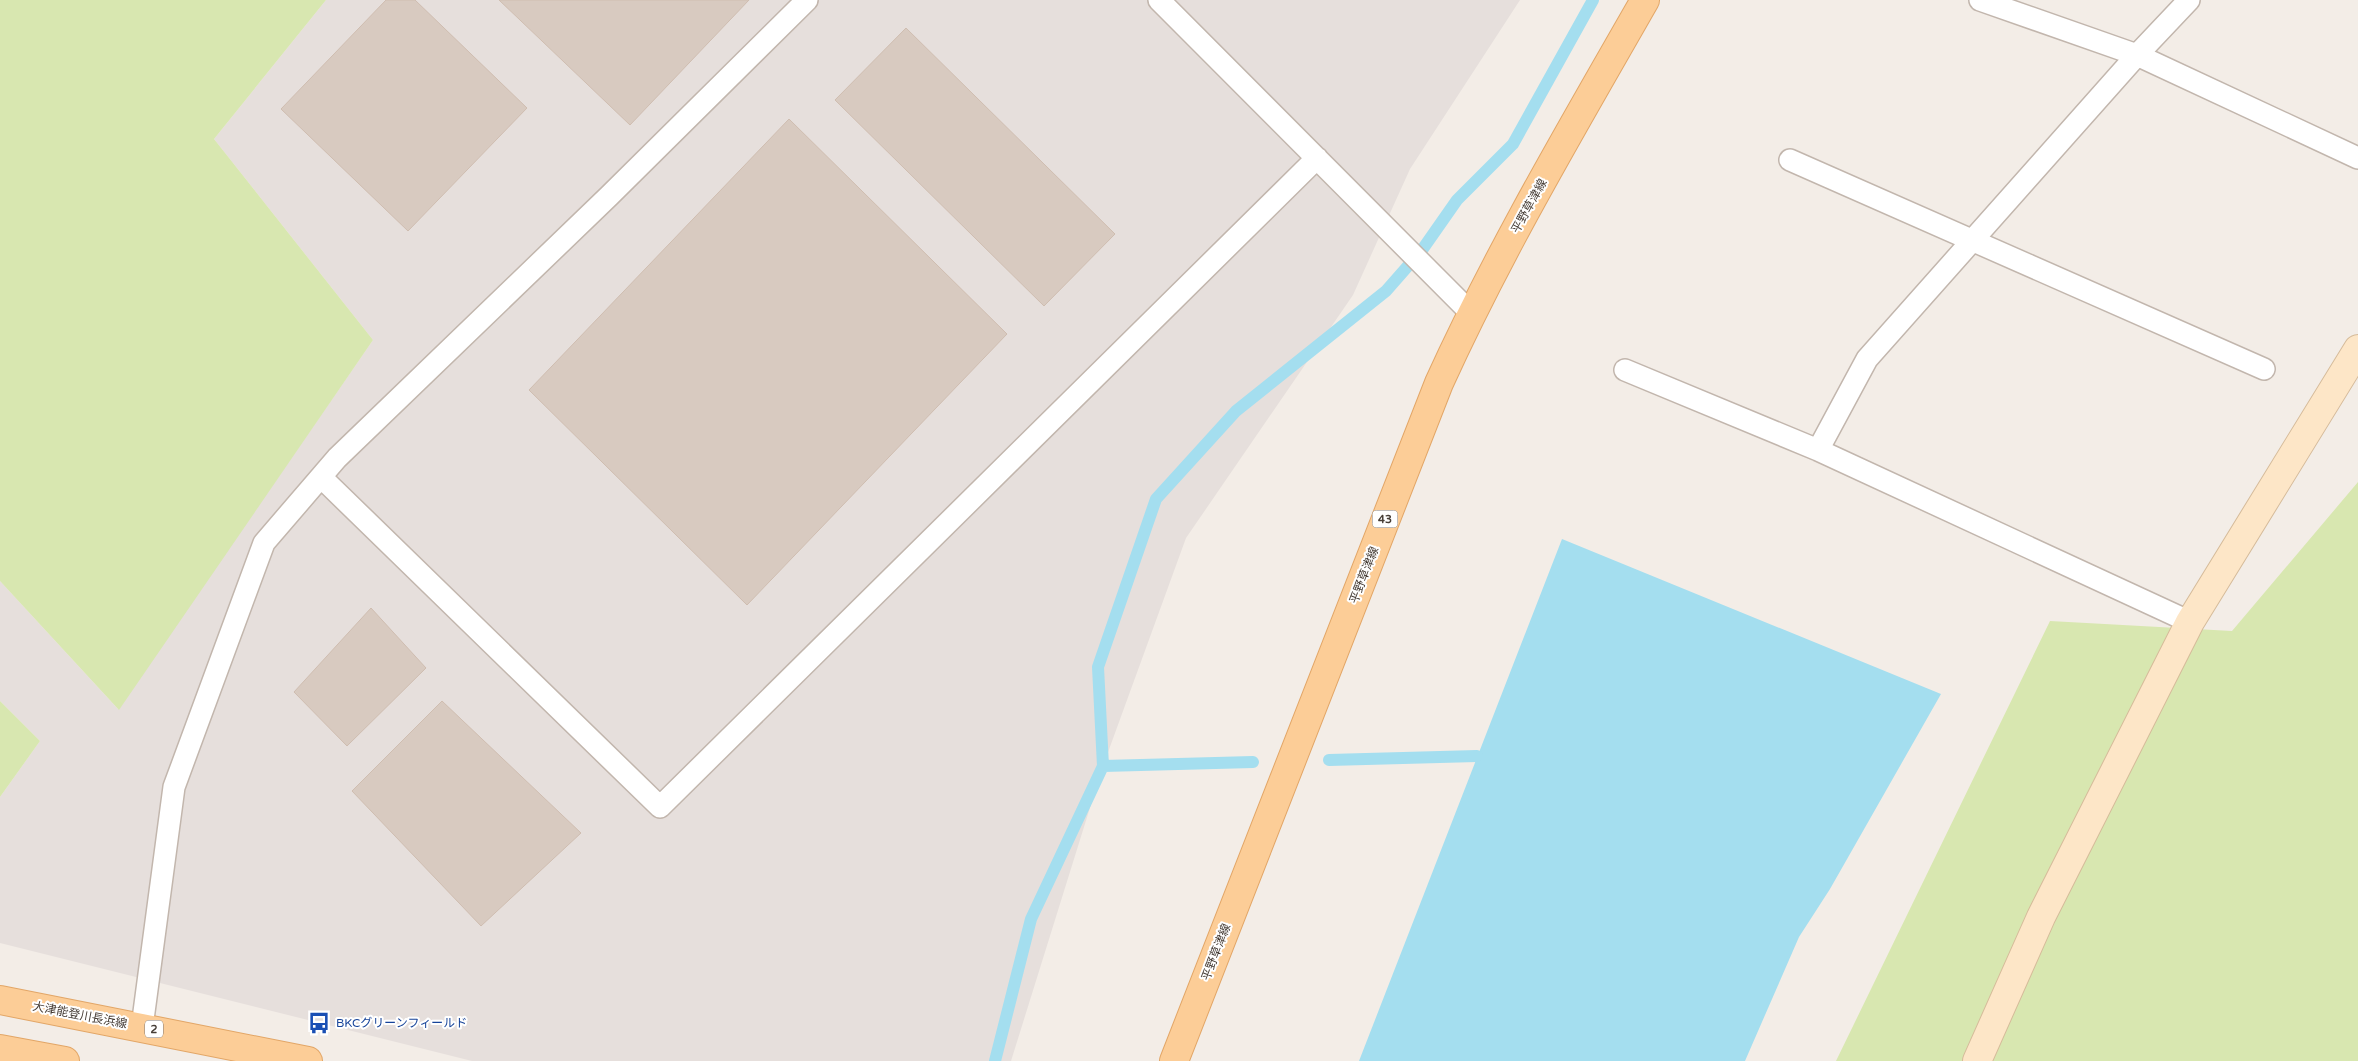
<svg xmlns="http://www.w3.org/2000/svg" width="2358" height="1061" viewBox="0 0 2358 1061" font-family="'Varela Round','Noto Sans JP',sans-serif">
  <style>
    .industrial { fill: #e6dfdc }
    .green { fill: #d8e7b0 }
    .water { fill: #a4deef }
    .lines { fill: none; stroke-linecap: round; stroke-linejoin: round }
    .stream { stroke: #a4deef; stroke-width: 12 }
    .building { fill: #d8cac0; stroke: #cfbdb0 }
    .lane-casing { stroke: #c2b6ad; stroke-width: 24 }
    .secondary-casing { stroke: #d5bb9a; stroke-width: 30 }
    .primary-casing { stroke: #e2a667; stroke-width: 30 }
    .lane { stroke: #fff; stroke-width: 21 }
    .secondary { stroke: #fde6c7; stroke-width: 28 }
    .primary { stroke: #fccd97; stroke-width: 28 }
    .labels { text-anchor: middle; stroke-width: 4; stroke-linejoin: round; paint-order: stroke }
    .shield { fill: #fff; stroke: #7e7772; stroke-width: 1 }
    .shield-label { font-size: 11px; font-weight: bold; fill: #463d36 }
    .street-label { font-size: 12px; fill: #463d36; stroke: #fff }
    .transit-label { font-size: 12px; fill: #164399; stroke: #fff; text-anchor: start }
  </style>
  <rect width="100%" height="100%" fill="#f3ede7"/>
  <path class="industrial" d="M326 0H1520L1410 169 1353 295 1186 538 1103 766 1011 1061H472L0 943V797L40 741 0 701V581L118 709 373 340 214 139Z"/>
  <path class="green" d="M0 0H326L214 139 373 340 119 710 0 581Z
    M2358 482V1061H1836L2050 621 2232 631Z
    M0 701 40 741 0 797Z"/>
  <path class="water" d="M1562 539 1941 694 1830 889 1799 937 1745 1061H1359Z"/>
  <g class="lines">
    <path class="stream" d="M1329 760 1477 756
      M1103 766 1253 762
      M995 1061 1031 919 1103 766 1098 667 1156 499 1236 411 1386 291 1422 250 1457 200 1513 144 1593 0"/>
  </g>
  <path class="building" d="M386 0H415L527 108 408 231 281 109Z
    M499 0H749L630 125Z
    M906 28 1115 234 1044 306 835 100Z
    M789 119 1007 334 747 605 529 390Z
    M371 608 426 668 347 746 294 692Z
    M442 701 581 833 481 926 352 791Z"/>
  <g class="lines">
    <g class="lane-casing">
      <path id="lane" d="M1159 0 1471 313
        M1980 0 2137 55 2358 158
        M1790 160 2264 369
        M1625 370 1818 450 2190 622
        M1818 450 1867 359 2137 55 2189 0
        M321 477 660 807 1317 158
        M142 1027 174 787 264 543 337 458 609 196 807 0"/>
    </g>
    <g class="secondary-casing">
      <path id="secondary" d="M1977 1061 2041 917 2190 622 2358 349"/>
    </g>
    <g class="primary-casing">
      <path id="primary" d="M0 1000 308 1061
        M0 1049 65 1061
        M1174 1061 1439 383C1499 251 1573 126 1645 0"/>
    </g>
    <use href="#lane" class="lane"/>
    <use href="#secondary" class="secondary"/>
    <use href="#primary" class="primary"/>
  </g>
  <defs>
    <g id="bus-bare" transform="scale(1.725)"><path d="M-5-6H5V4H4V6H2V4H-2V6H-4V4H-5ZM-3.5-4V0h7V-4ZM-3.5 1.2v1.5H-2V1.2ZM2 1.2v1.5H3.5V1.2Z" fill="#1a4fb4" stroke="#fff" stroke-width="2.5" paint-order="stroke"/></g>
  </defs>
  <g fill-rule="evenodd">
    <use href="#bus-bare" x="319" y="1023"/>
  </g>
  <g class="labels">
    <g class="shield">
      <rect x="1372.5" y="510.5" width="25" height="17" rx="4"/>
      <rect x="145" y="1020.5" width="18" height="17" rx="4"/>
    </g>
    <g class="shield-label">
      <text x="1385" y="523">43</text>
      <text x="154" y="1033">2</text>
    </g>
    <g class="street-label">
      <text transform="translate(1529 206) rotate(-61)" y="4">平野草津線</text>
      <text transform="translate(1364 575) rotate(-69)" y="4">平野草津線</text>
      <text transform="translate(1216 952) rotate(-69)" y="4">平野草津線</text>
      <text transform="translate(80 1015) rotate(11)" y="4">大津能登川長浜線</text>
    </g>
    <g class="transit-label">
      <text x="336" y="1027">BKCグリーンフィールド</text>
    </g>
  </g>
</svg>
